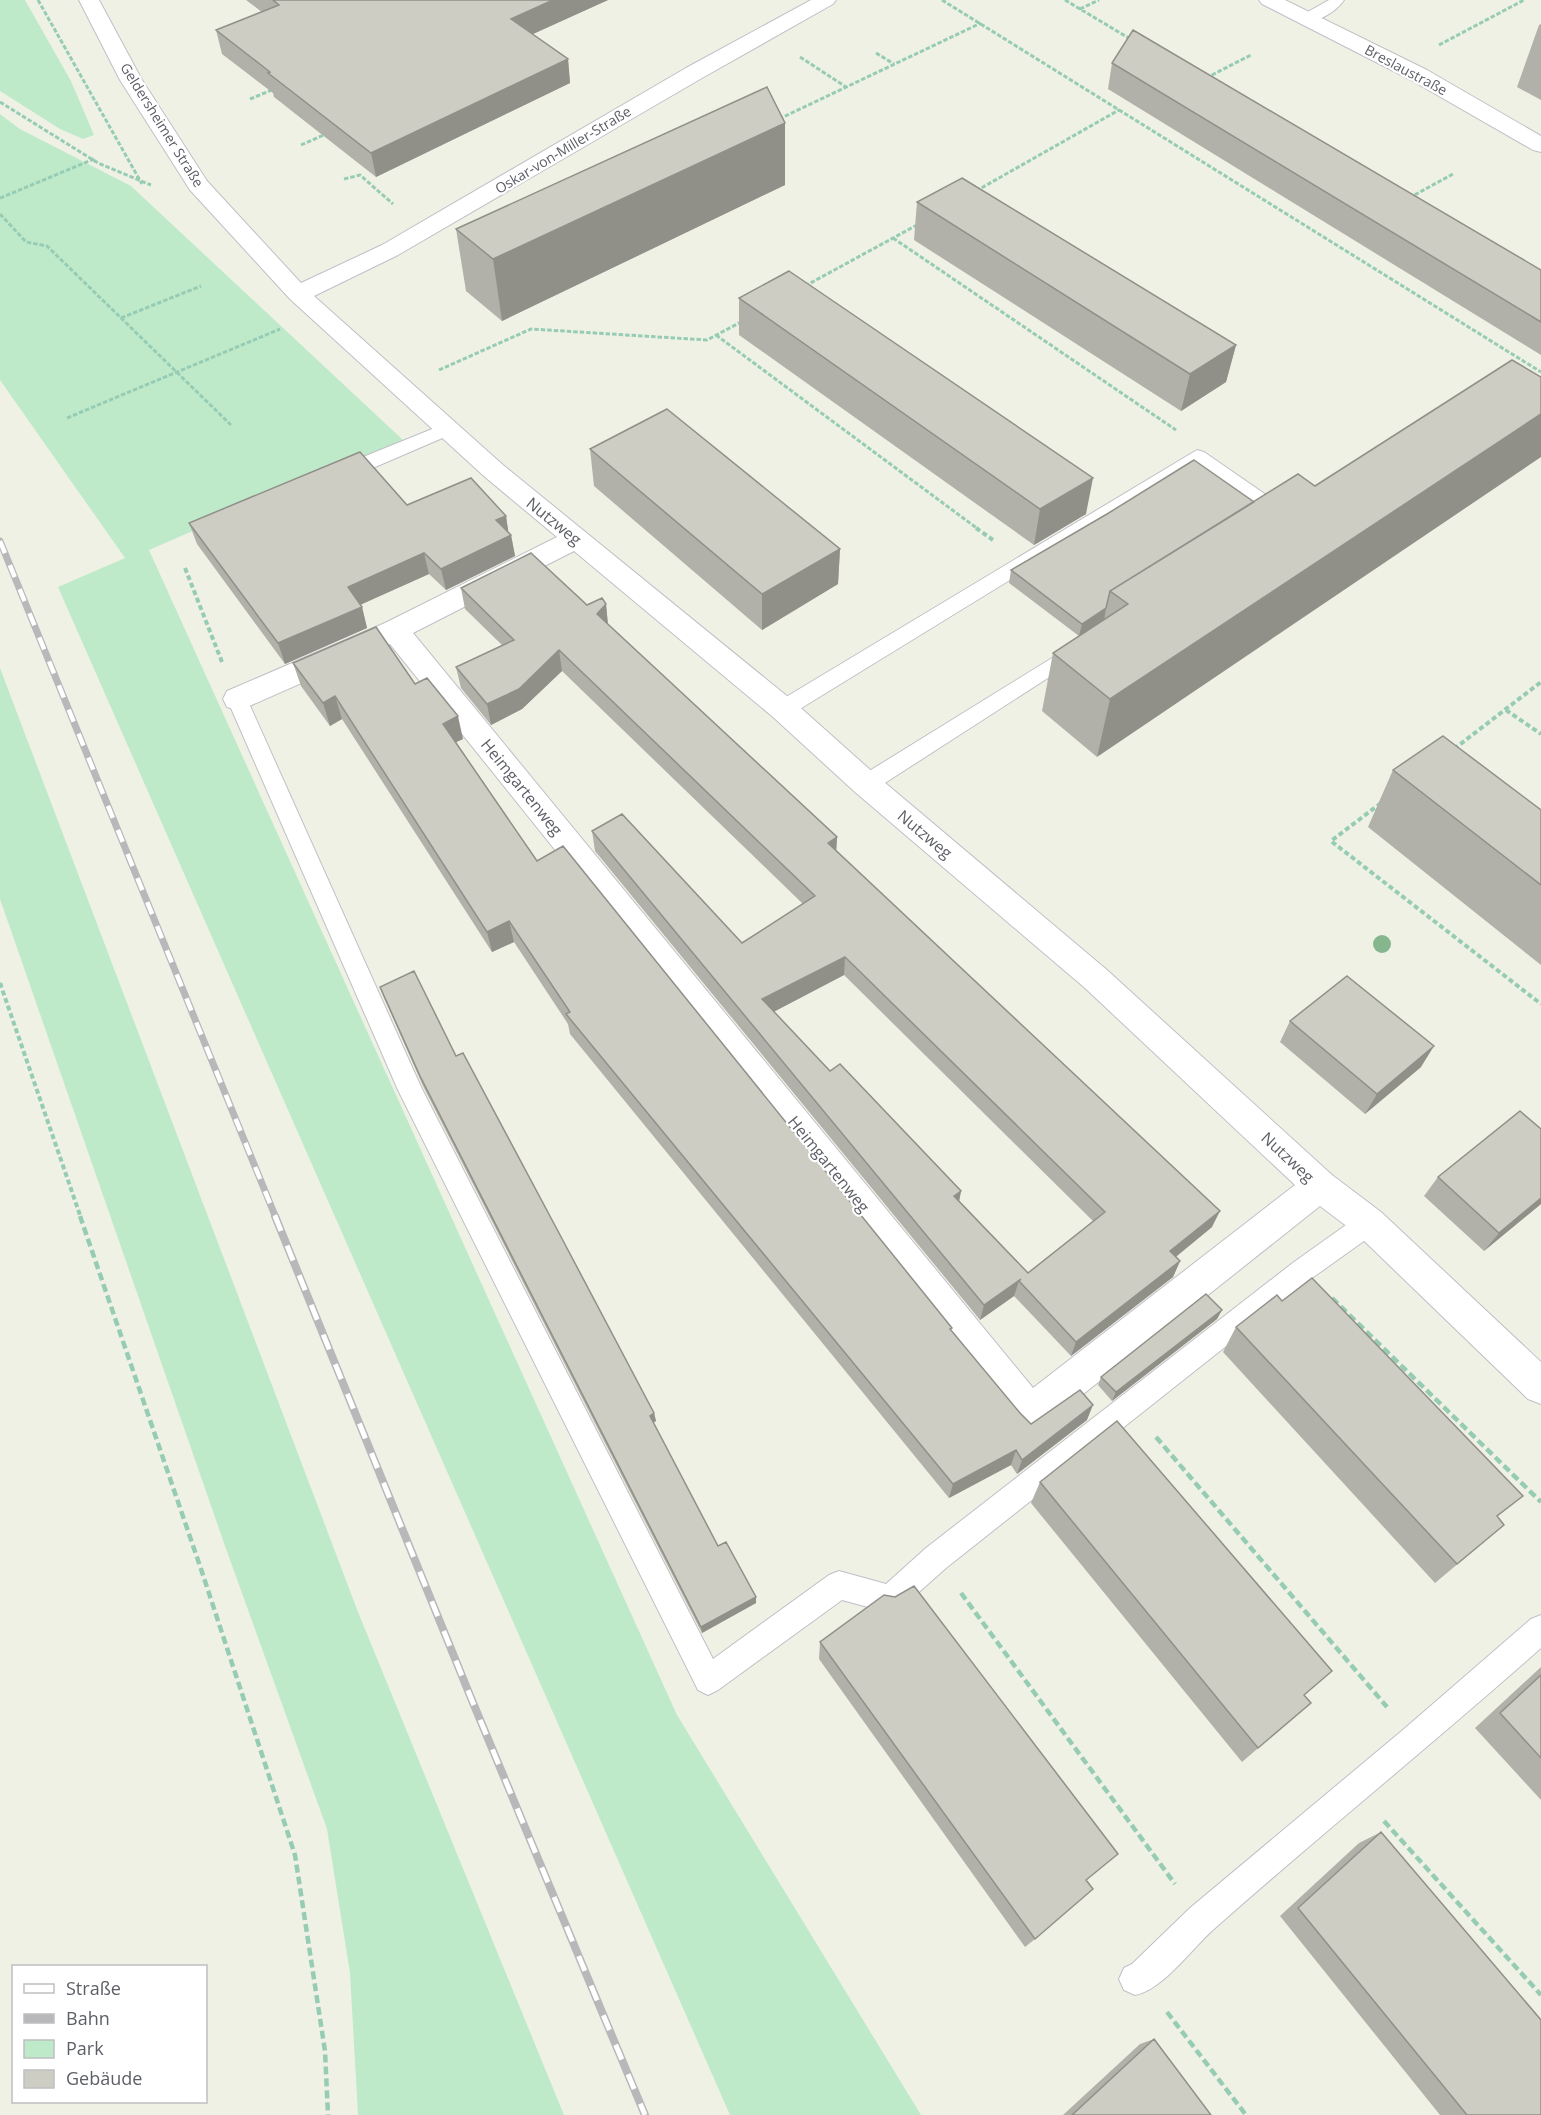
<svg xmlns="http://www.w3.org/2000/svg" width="1541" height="2115" viewBox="0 0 1541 2115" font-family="'Open Sans',sans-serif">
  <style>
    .green { fill: #bfeaca }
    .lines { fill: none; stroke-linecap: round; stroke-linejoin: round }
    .service-casing { stroke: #bfc0c7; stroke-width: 2 }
    .minor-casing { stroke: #bfc0c7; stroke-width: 2 }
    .path-far2 { stroke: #97ccb4; stroke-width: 3; stroke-dasharray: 4.5 2; stroke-linecap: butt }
    .path-far1 { stroke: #97ccb4; stroke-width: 4; stroke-dasharray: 5 3; stroke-linecap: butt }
    .path { stroke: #97ccb4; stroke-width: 4.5; stroke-dasharray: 8 4; stroke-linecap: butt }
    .service { fill: #fff; fill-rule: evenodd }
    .minor { fill: #fff; fill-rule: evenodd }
    .rail-far1-casing { stroke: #b8b8ba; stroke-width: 7 }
    .rail-casing { stroke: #b8b8ba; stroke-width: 8 }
    .rail-far1 { stroke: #fff; stroke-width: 4.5; stroke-dasharray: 13; stroke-linecap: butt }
    .rail { stroke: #fff; stroke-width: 5; stroke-dasharray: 16; stroke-linecap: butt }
    .tree { fill: #85b68e }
    .wall { fill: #b1b0a9; fill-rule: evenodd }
    .shaded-wall { fill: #909089 }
    .building { fill: #cecdc4; stroke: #909089; stroke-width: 1.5; fill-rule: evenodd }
    .labels { text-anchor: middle; stroke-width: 4.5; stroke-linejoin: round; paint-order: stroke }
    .far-street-label { font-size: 14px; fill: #5d5f67; stroke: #fff }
    .street-label { font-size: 16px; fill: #5d5f67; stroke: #fff }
  </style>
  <rect width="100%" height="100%" fill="#f0f1e5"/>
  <path class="green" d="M0 0H25L71 81 94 135 83 139 60 129 0 91Z
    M0 114 20 129 131 186 403 440 149 550 677 1715 921 2115H730L58 587 125 558 0 380Z
    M0 668 358 1612 564 2115H358L350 1973 327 1829 225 1546 0 899Z"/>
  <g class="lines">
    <g class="service-casing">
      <path id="service" d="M1329 0H1344C1336 12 1315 25 1300 21L1297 18Z
        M447 423 454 425 456 429 454 433 345 480H331L328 475 331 470Z
        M1197 450 1204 452 1291 512 1294 517 1291 522H1277L1197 465 790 715 783 717 776 715 772 709 776 703Z
        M1078 642 1085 644 1088 649 1085 654 874 790 866 792 858 790 855 784 858 778Z
        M237 691 244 694 247 699 421 1087 713 1659 829 1575 839 1571 886 1584 926 1548 1294 1262 1360 1215 1369 1212 1378 1215 1382 1223 1378 1231 1312 1278 946 1568 900 1609 890 1613 842 1600 718 1690 708 1695 698 1690 398 1090 227 699 230 694Z
        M1541 1615V1648C1433 1744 1321 1834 1214 1929 1192 1948 1163 1990 1135 1995L1124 1990 1119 1979 1124 1968 1132 1964 1190 1908 1404 1729 1531 1619Z"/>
    </g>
    <g class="minor-casing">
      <path id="minor" d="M79 0H99L142 80 207 181 301 283 382 245 686 68 811 0H836L833 4 702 78 398 255 314 296 503 465 793 701 877 776 1107 970 1332 1175 1381 1212 1541 1362V1404L1528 1399 1357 1234 1320 1206 1043 1426 1030 1431 1017 1426 390 644 247 707 237 710 227 707 223 699 227 691 385 623 557 537 485 477 290 299 190 190 120 80ZM574 551 773 717 855 792 1085 988 1295 1185 1033 1388 413 633Z
        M1259 0H1285L1427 70 1541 136V152L1533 150 1411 80 1262 4Z"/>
    </g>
    <path class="path-far2" d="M38 0 142 184
      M942 0 1541 372
      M1065 0 1132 40
      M1080 9 1099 0
      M1439 45 1524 0
      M876 53 894 64
      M800 57 846 87
      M1206 78 1251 55
      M250 99 274 89
      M0 102 98 163 151 185
      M779 119 981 23
      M301 145 326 134
      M344 179 360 175 393 204
      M976 191 1119 110
      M0 198 94 159
      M1409 198 1453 174
      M0 214 26 242 47 246 231 425
      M893 238 1176 430
      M805 286 917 225
      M121 318 201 286
      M716 335 978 529
      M439 370 531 329 707 340 741 322
      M67 418 280 329"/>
    <path class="path-far1" d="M976 528 993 540
      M185 568 222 662
      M1506 710 1541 734
      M1454 749 1541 682
      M1381 803 1331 841 1541 1004
      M0 983 81 1218"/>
    <path class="path" d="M80 1216 201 1569 295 1855 325 2051 328 2115
      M1332 1298 1541 1502
      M1156 1437 1387 1707
      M961 1593 1175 1884
      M1384 1821 1541 1995
      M1167 2012 1246 2115"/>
    <use href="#service" class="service"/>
    <use href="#minor" class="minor"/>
    <g class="rail-far1-casing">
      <path id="rail-far1" d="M0 541 276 1218"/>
    </g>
    <g class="rail-casing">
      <path id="rail" d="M275 1216 471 1698 645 2115"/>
    </g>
    <use href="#rail-far1" class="rail-far1"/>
    <use href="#rail" class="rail"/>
  </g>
  <circle class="tree" cx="1382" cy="944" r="9"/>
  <path class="wall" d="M246 0H608L533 34 568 59 570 83 376 177 274 97 273 93 222 54 216 30 262 12Z
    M1541 24V100L1517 87 1539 25Z
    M1112 63 1541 270V355L1108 89Z
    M785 123V185L502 321 466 291 456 229Z
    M917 202 1236 345 1226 382 1181 411 914 240Z
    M739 298 1086 514 1034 545 739 335Z
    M590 449 840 549 838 584 762 630 594 486Z
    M1194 460 1097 757 1042 711 1053 653 1079 636 1009 583 1011 570 1107 514Z
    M407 505 506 516 508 532 511 535 515 556 446 590 429 574 360 605 362 607 367 628 285 664 197 544 189 523Z
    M461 588 587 605 606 604 608 624 837 837 836 850 1212 1227 1176 1257 1180 1261 1173 1277 1071 1356 1014 1296 980 1320 595 851 592 831 742 943 803 904 562 671 522 709 491 725 461 688 456 667 502 645 465 609ZM844 975 1093 1221 1028 1273 959 1201 961 1191 830 1071 773 1012Z
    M293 663 415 684 463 739 456 742 537 861 952 1328 951 1331 1020 1413 1031 1424 1087 1420 1017 1474 1011 1465 949 1498 570 1034 568 1024 514 942 492 952 342 719 330 726 301 686Z
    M1393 770 1541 810V965L1368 827Z
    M380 987 456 1056 654 1413 656 1421 653 1423 718 1546 756 1597V1603L702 1633 423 1086 384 998Z
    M1290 1021 1421 1067 1365 1114 1280 1042Z
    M1438 1177 1541 1204 1484 1251 1424 1196Z
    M1222 1310 1217 1319 1112 1401 1098 1385 1101 1377Z
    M1236 1327 1498 1517 1504 1525 1435 1583 1223 1352Z
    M1040 1482 1304 1695 1311 1703 1242 1762 1031 1503Z
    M820 1642 1086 1880 1035 1939 1025 1947 819 1659Z
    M1541 1667V1800L1475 1728Z
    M1381 1832 1541 2115H1440L1280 1916 1359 1843Z
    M1154 2039 1211 2115H1063L1140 2044Z"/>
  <path class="shaded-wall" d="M553 0H608L513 43 511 19Z
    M568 59 570 83 376 177 371 153Z
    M785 123V185L502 321 493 259Z
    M1236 345 1226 382 1181 411 1190 374Z
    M1541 414V457L1097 757 1110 699Z
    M1093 478 1086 514 1034 545 1040 509Z
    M506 516 509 536 511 535 515 556 446 590 441 569 496 520Z
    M840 549 838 584 762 630V594Z
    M424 553 429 574 353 608 348 587Z
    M606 604 608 626 597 614Z
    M362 607 367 628 285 664 278 643Z
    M1106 608 1104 621 1079 636 1082 624Z
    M559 650 562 671 522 709 491 725 487 704Z
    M335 696 342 719 330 726 323 703Z
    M458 716 463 739 448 746 443 724Z
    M837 837 836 857 828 843Z
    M509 921 514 942 492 952 487 932Z
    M845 957 844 975 762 1018V999Z
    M1434 1046 1421 1067 1365 1114 1377 1094Z
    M961 1191 958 1207 954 1196Z
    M1541 1198V1204L1484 1251 1499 1233Z
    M1220 1211 1212 1227 1163 1267 1170 1251Z
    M1180 1261 1173 1277 1071 1356 1076 1342Z
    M1019 1281 1014 1296 980 1320 984 1305Z
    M1222 1310 1217 1319 1112 1401 1116 1392Z
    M1093 1405 1087 1420 1017 1474 1022 1460Z
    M654 1413 656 1421 651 1424 650 1416Z
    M1016 1450 1011 1465 949 1498 953 1484Z
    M756 1597V1603L702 1633 701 1627Z"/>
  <path class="building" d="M273 0H553L511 19 568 59 371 153 268 73 270 72 216 30 279 5Z
    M1133 30 1541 270V322L1112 63Z
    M767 87 785 123 493 259 456 229Z
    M962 178 1236 345 1190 374 917 202Z
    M789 271 1093 478 1040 509 739 298Z
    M1512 360 1541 377V414L1110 699 1053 653 1128 604 1110 591 1298 474 1315 486Z
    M667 409 840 549 762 594 590 449Z
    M360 452 407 505 471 478 506 516 496 520 511 535 441 569 424 553 348 587 362 607 278 643 189 523Z
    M1194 460 1254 502 1110 591 1106 608 1082 624 1011 570 1107 514Z
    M531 553 587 605 602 598 606 604 597 614 837 837 828 843 1220 1211 1170 1251 1180 1261 1076 1342 1019 1281 1021 1279 984 1305 592 831 622 814 742 943 815 896 559 650 519 689 487 704 456 667 514 640 461 588ZM845 957 1105 1212 1028 1273 954 1196 961 1191 840 1064 830 1071 762 999Z
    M376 627 415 684 427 678 458 716 443 724 537 861 563 846 952 1328 950 1329 1020 1413 1031 1424 1080 1390 1093 1405 1022 1460 1016 1450 953 1484 566 1014 570 1012 509 921 487 932 335 696 323 703 293 663Z
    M1443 736 1541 810V885L1393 770Z
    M414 971 456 1056 463 1053 559 1233 654 1413 650 1416 718 1546 726 1542 756 1597 701 1627 420 1076 380 987Z
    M1347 976 1434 1046 1377 1094 1290 1021Z
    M1520 1111 1541 1129V1198L1499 1233 1438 1177Z
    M1312 1278 1523 1496 1497 1516 1504 1525 1457 1564 1236 1327 1277 1295 1282 1301Z
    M1206 1294 1222 1310 1116 1392 1101 1377Z
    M1117 1421 1332 1671 1304 1695 1311 1703 1258 1748 1040 1482Z
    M914 1586 1118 1854 1086 1880 1093 1889 1035 1939 820 1642 884 1595 895 1597Z
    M1541 1675V1758L1500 1713Z
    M1381 1832 1541 2020V2115H1467L1298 1908Z
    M1154 2039 1211 2115H1072Z"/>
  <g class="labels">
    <g class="far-street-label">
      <text transform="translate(1406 70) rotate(28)" y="5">Breslaustraße</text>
      <text transform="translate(162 125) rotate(58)" y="5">Geldersheimer Straße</text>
      <text transform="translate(563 150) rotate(-31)" y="5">Oskar-von-Miller-Straße</text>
    </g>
    <g class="street-label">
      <text transform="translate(554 521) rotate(39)" y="6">Nutzweg</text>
      <text transform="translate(522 787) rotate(51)" y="6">Heimgartenweg</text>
      <text transform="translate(925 834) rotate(40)" y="6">Nutzweg</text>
      <text transform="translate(1288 1157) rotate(43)" y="6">Nutzweg</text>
      <text transform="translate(829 1164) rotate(51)" y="6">Heimgartenweg</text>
    </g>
  </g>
  <rect x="12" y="1965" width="195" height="138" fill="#ffffff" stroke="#bebfc2" stroke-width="1.5"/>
  <rect x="24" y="1984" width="30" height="9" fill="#ffffff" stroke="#bebfc2" stroke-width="1.5"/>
  <text x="66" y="1995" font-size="18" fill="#5d5f67">Straße</text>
  <rect x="24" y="2014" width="30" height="9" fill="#b8b8ba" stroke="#bebfc2" stroke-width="1.5"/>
  <text x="66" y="2025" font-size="18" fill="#5d5f67">Bahn</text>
  <rect x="24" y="2040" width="30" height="18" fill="#bfeaca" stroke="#bebfc2" stroke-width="1.5"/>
  <text x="66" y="2055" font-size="18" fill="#5d5f67">Park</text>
  <rect x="24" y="2070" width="30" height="18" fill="#cecdc4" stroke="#bebfc2" stroke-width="1.5"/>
  <text x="66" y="2085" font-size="18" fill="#5d5f67">Gebäude</text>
</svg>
